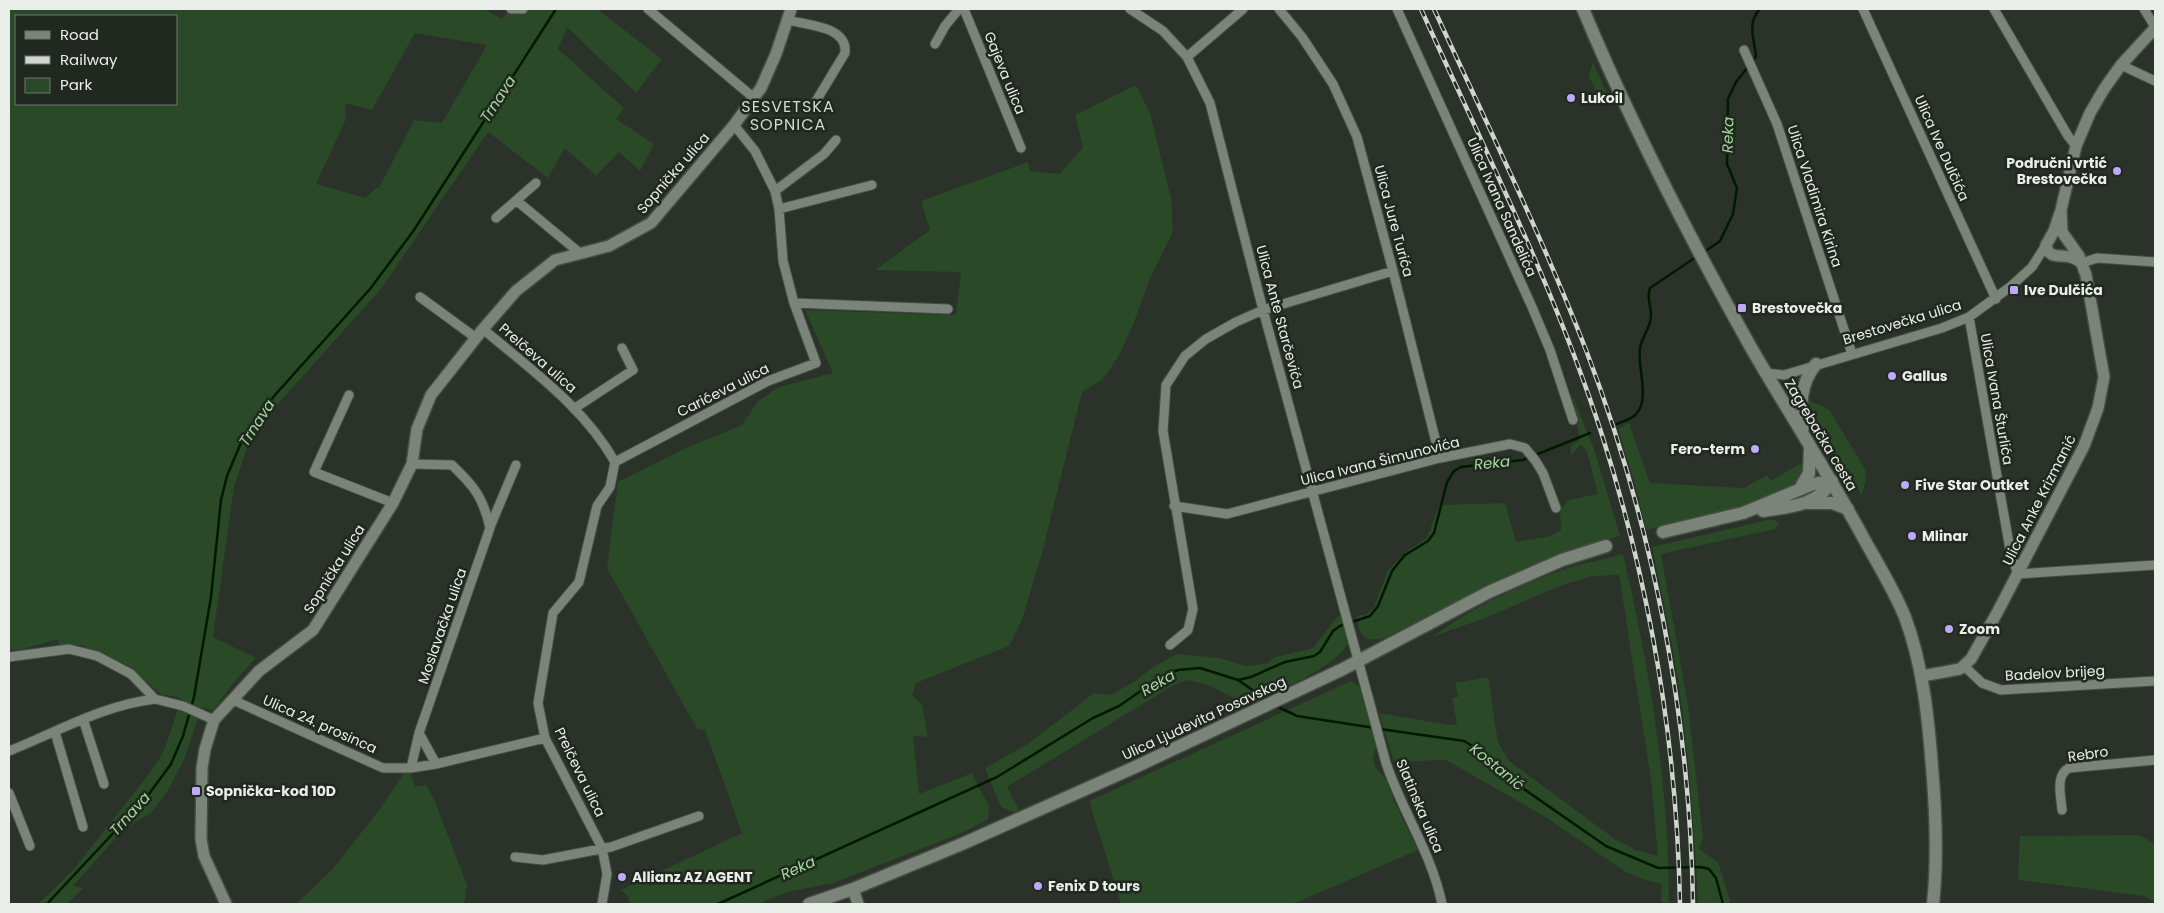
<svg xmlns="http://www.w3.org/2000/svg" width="2164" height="913" viewBox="0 0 2164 913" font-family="Poppins,sans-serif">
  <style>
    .green { fill: #2a4926; fill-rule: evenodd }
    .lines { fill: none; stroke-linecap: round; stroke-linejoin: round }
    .stream { stroke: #001a00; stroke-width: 2.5 }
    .minor-casing { stroke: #464d45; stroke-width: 11 }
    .tertiary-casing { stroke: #464d45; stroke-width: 14 }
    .secondary-casing { stroke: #464d45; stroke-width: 15 }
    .minor { stroke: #7b8479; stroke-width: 9 }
    .tertiary { stroke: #7b8479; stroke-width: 11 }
    .secondary { stroke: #7b8479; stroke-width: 12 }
    .rail-casing { stroke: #d0d6cf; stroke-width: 4.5 }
    .rail { stroke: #20281f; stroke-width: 2.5; stroke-dasharray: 8; stroke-linecap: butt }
    .poi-dot { fill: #bcaaf6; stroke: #20281f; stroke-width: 2 }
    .labels { text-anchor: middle; stroke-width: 5; stroke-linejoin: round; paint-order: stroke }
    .street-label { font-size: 14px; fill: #e9eee8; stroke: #20281f }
    .poi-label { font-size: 14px; font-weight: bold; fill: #e9eee8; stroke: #20281f; text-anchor: start }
    .water-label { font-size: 15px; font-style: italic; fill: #a3d99a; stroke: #20281f }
    .quarter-label { font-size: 16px; letter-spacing: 1px; fill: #d1dbcf; stroke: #20281f }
  </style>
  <rect width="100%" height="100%" fill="#2a3229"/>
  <path class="green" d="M9 9H484L502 19 508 12 513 14H522L532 9H597L662 59 636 93 567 27 558 49 624 108 616 119 654 144 640 171 619 152 596 176 565 148 548 178 488 132 381 289 269 414 248 445 234 487 213 637 256 658 234 682 213 710 197 707 177 697 161 694 125 664 81 645H59L58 639 24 649 9 650ZM16 16H176V104H16ZM415 33 487 45 442 123 414 120 379 188H376L366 198 316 184 346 119 345 103 372 110Z
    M1593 62 1610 100 1597 93 1589 76Z
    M1136 85 1150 113 1171 199 1173 231 1149 281 1133 325 1118 357 1103 379 1082 392 1042 553 1022 620 1009 646 916 683 912 695 922 705 928 737 913 736 919 794 972 773 981 792 989 805 988 819 962 833 828 885 827 884 788 892 764 901 763 904H630L628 897 621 890 742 833 705 730 697 729 607 568 618 482 686 448 742 425 758 401 779 387 833 373 805 310 956 315 961 272 875 270 930 230 921 201 1028 162 1030 171 1060 174 1083 147 1075 115Z
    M1571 392 1594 449 1620 536 1547 559 1489 585 1384 638C1362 643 1360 635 1356 616L1367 614 1374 607 1388 570 1407 551 1427 538 1439 505 1505 503 1516 542 1550 536 1561 530 1560 510 1569 500 1598 494 1587 452 1581 444 1571 456V446L1580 440 1577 424 1579 423Z
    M1808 401 1821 405 1830 411 1865 469 1866 478 1862 496 1826 440Z
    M1629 423 1650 483 1744 488 1767 475 1771 481 1801 463 1802 469 1796 483 1798 485 1761 501 1646 530 1635 485 1618 429Z
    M1772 519 1779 523 1775 529 1661 554 1688 705 1703 838 1699 849 1718 862 1731 904H1698C1695 839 1690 773 1682 708 1675 654 1663 600 1652 547Z
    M1623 554C1650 669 1669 787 1669 904H1661L1662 884 1642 879 1626 872 1542 815 1446 760 1394 762 1379 713 1449 725 1457 724 1452 698 1458 697 1455 683 1488 677 1498 742 1509 761 1615 839 1636 850 1658 856 1651 780 1619 575 1592 576 1560 586 1485 618 1432 637C1473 607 1522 583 1571 567 1588 562 1606 559 1623 554Z
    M1338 616H1342L1349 642C1334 669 1281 688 1253 704L1236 699 1208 685 1187 680 1172 686 1007 787 1019 810 1014 812 1001 807 985 768 1029 743 1094 693 1110 695 1134 682 1153 667 1177 654 1219 658 1246 666 1268 663 1275 657 1313 648Z
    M1351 681 1359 686 1376 745 1373 760 1376 768 1386 779 1395 803 1418 850 1293 904H1121L1089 801Z
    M178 709H182L198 719 184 760 169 789 151 813 123 830 73 886 83 888 67 904H38L73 870 148 775 163 753Z
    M406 770 410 772 415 787 426 785 434 799 467 885 464 904H296L331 871 380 809Z
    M2139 835 2155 844V902L2144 896 2018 880 2020 836Z"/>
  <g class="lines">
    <path class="stream" d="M1752 63 1756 56C1754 39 1747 22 1760 9
      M1703 253 1720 241 1733 214 1737 188 1727 164 1728 99 1736 82 1748 67
      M1617 424C1624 421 1633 419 1637 413 1650 398 1637 366 1640 348 1642 336 1652 326 1651 314 1651 304 1646 298 1650 288L1696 257
      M1238 680 1267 700
      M1276 706 1297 716 1375 728
      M1380 729 1464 741 1481 751 1495 769 1606 846 1658 868 1701 867 1709 869 1716 878 1723 904
      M47 904 146 798 171 764 183 736 194 697 211 597 221 500 227 476 240 445 255 420 275 395 370 289 414 230 556 9
      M718 904 997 777 1093 718 1119 706 1161 677 1178 670 1200 668 1238 680 1251 677 1285 662 1314 656 1320 652 1333 631 1340 626 1370 616 1378 606 1392 571 1405 555 1428 541 1434 533 1447 482 1454 471 1461 467 1523 460 1590 433"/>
    <g class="minor-casing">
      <path id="minor" d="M511 9H523
        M648 9 754 98
        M964 9 1021 148
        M1130 9 1163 31 1187 57 1210 103 1263 310 1386 763C1402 811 1432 854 1442 904
        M1279 9 1302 37 1333 84 1357 137 1393 271 1440 458
        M1397 9 1532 307 1550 350 1573 420
        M1863 9 1996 299
        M1994 9 2068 136 2076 146
        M2144 9 2155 27
        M787 20C807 25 848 26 845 53L813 106
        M935 44 945 26 959 9
        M1744 50 1777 124 1852 354
        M1187 57 1243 9
        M2121 65 2155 81
        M775 191 824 154 836 140
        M517 201 581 254
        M779 209 872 185
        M496 218 536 183
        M2082 263 2097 258 2155 262
        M420 297 476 338
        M794 303 948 309
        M1969 317 2011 555 2018 574 2155 565
        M483 329C530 369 584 407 615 462L610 487 597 506 579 582 553 613 538 703 545 738 602 848 607 874 602 904
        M1766 373 1784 375 1942 328 1969 317 2010 287 2032 267 2046 245
        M349 395 314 472 393 503
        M575 408 633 370 622 348
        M615 462 768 381 816 363 794 303 783 261 779 209 775 191 755 151 734 125
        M1174 506 1227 514 1440 458 1510 444 1525 448 1535 460 1543 473 1556 508
        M490 527 516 465
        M1170 645 1188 630 1193 609 1163 431 1166 385 1185 356 1206 339 1236 322 1263 310 1393 271
        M9 657 69 649 97 656 131 674 155 699 183 706 214 720
        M1964 666 1982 683 2001 690 2155 681
        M233 700 383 768H411L436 764 545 738
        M83 719 104 784
        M55 732 83 827
        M419 733 436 764
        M9 751C57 732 103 705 155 699
        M411 768 419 733 490 528C483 497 474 486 452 465L412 464
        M9 793 30 846
        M2062 810C2061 796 2055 775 2069 768L2155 760
        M515 857 543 860 611 847 699 816"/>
    </g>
    <g class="tertiary-casing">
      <path id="tertiary" d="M2082 263C2079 261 2075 258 2070 257 2060 254 2049 260 2046 245L2054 231 2061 210 2076 146 2090 113 2104 89 2121 65 2155 28
        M1922 676 1960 669 1971 659 1997 613 2084 446 2098 408 2104 377 2086 275 2079 256 2062 232 2061 210
        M853 889 858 904
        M226 904 204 856 201 839 202 768 205 749 214 720 259 671 313 630 393 503 412 464 417 429 431 395 483 329 516 291 555 260 609 246 651 223 734 125 761 88 776 54 791 9"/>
    </g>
    <g class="secondary-casing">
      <path id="secondary" d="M1583 9C1631 124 1688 235 1749 344 1786 409 1828 472 1864 539 1878 564 1894 590 1905 617 1923 666 1928 716 1932 767 1936 813 1938 858 1933 904
        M1803 428C1800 404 1800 384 1816 364
        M1800 489 1809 473 1810 447
        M1809 503H1832L1848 509
        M1763 511C1788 507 1818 506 1832 481
        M1663 532 1743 513 1813 484 1832 481
        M809 904 853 889 962 844 1133 768 1341 670 1489 592 1562 560 1606 546"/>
    </g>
    <use href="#minor" class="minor"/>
    <use href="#tertiary" class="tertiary"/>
    <use href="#secondary" class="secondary"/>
    <g class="rail-casing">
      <path id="rail" d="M1421 9C1484 149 1555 288 1602 435 1650 586 1677 746 1680 904
        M1434 9C1486 122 1541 234 1586 350 1653 525 1690 716 1693 904"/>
    </g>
    <use href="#rail" class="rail"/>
  </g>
  <g class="poi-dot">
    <circle cx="1571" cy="98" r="5"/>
    <circle cx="2117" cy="171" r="5"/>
    <rect x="2009" y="285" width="10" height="10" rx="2.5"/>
    <rect x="1737" y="303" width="10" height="10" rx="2.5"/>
    <circle cx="1892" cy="376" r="5"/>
    <circle cx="1755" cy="449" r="5"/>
    <circle cx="1905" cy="485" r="5"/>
    <circle cx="1912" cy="536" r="5"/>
    <circle cx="1949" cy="629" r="5"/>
    <rect x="191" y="786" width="10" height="10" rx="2.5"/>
    <circle cx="622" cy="877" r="5"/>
    <circle cx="1038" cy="886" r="5"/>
  </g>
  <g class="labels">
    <g class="street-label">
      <text transform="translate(1005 73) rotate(68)" y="5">Gajeva ulica</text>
      <text transform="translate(1942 148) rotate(66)" y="5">Ulica Ive Dulčića</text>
      <text transform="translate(673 173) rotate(-49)" y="5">Sopnička ulica</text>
      <text transform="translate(1815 196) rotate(72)" y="5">Ulica Vladimira Kirina</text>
      <text transform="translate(1502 207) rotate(66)" y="5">Ulica Ivana Sandelića</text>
      <text transform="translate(1394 221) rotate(75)" y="5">Ulica Jure Turića</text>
      <text transform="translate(1280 317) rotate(75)" y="5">Ulica Ante Starčevića</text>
      <text transform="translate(1902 322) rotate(-17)" y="5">Brestovečka ulica</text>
      <text transform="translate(538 358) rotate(41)" y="5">Prelčeva ulica</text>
      <text transform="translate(723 390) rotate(-27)" y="5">Carićeva ulica</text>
      <text transform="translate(1997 399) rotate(80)" y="5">Ulica Ivana Šturlića</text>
      <text transform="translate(1821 435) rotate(59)" y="5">Zagrebačka cesta</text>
      <text transform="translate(1380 461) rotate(-14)" y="5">Ulica Ivana Šimunovića</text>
      <text transform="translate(2039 500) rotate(-63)" y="5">Ulica Anke Krizmanić</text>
      <text transform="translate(334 569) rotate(-58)" y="5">Sopnička ulica</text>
      <text transform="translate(442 626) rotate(-71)" y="5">Moslavačka ulica</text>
      <text transform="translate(2055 673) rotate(-3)" y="5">Badelov brijeg</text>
      <text transform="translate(1204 718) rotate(-25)" y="5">Ulica Ljudevita Posavskog</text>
      <text transform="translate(320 724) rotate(24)" y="5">Ulica 24. prosinca</text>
      <text transform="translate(2088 754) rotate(-8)" y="5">Rebro</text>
      <text transform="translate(580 772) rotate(64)" y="5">Prelčeva ulica</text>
      <text transform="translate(1420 806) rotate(67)" y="5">Slatinska ulica</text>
    </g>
    <g class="poi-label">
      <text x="1581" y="103">Lukoil</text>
      <text x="2107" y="168" text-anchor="end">Područni vrtić<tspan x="2107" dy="16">Brestovečka</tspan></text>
      <text x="2024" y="295">Ive Dulčića</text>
      <text x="1752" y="313">Brestovečka</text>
      <text x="1902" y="381">Gallus</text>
      <text x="1745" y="454" text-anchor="end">Fero-term</text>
      <text x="1915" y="490">Five Star Outket</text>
      <text x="1922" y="541">Mlinar</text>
      <text x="1959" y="634">Zoom</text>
      <text x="206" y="796">Sopnička-kod 10D</text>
      <text x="632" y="882">Allianz AZ AGENT</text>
      <text x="1048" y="891">Fenix D tours</text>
    </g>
    <g class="water-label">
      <text transform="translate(498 99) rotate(-57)" y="5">Trnava</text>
      <text transform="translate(1728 135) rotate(-89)" y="5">Reka</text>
      <text transform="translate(257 423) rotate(-57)" y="5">Trnava</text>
      <text transform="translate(1492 463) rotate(-6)" y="5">Reka</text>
      <text transform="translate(1158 683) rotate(-30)" y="5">Reka</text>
      <text transform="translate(1497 767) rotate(39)" y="5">Kostanić</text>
      <text transform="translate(130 814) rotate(-48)" y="5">Trnava</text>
      <text transform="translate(798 868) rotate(-24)" y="5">Reka</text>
    </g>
    <g class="quarter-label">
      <text x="788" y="112">SESVETSKA<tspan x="788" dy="18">SOPNICA</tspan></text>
    </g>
  </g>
  <rect width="2164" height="913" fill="none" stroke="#e9eee8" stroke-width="20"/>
  <rect x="15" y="15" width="162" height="90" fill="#20281f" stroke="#70776f"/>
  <rect x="25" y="31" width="25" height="8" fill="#7b8479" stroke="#70776f"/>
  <text x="60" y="40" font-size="15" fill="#e9eee8">Road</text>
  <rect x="25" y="56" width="25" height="8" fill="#d0d6cf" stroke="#70776f"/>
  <text x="60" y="65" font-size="15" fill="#e9eee8">Railway</text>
  <rect x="25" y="78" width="25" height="15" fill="#2a4926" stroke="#70776f"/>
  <text x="60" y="90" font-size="15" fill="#e9eee8">Park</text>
</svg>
